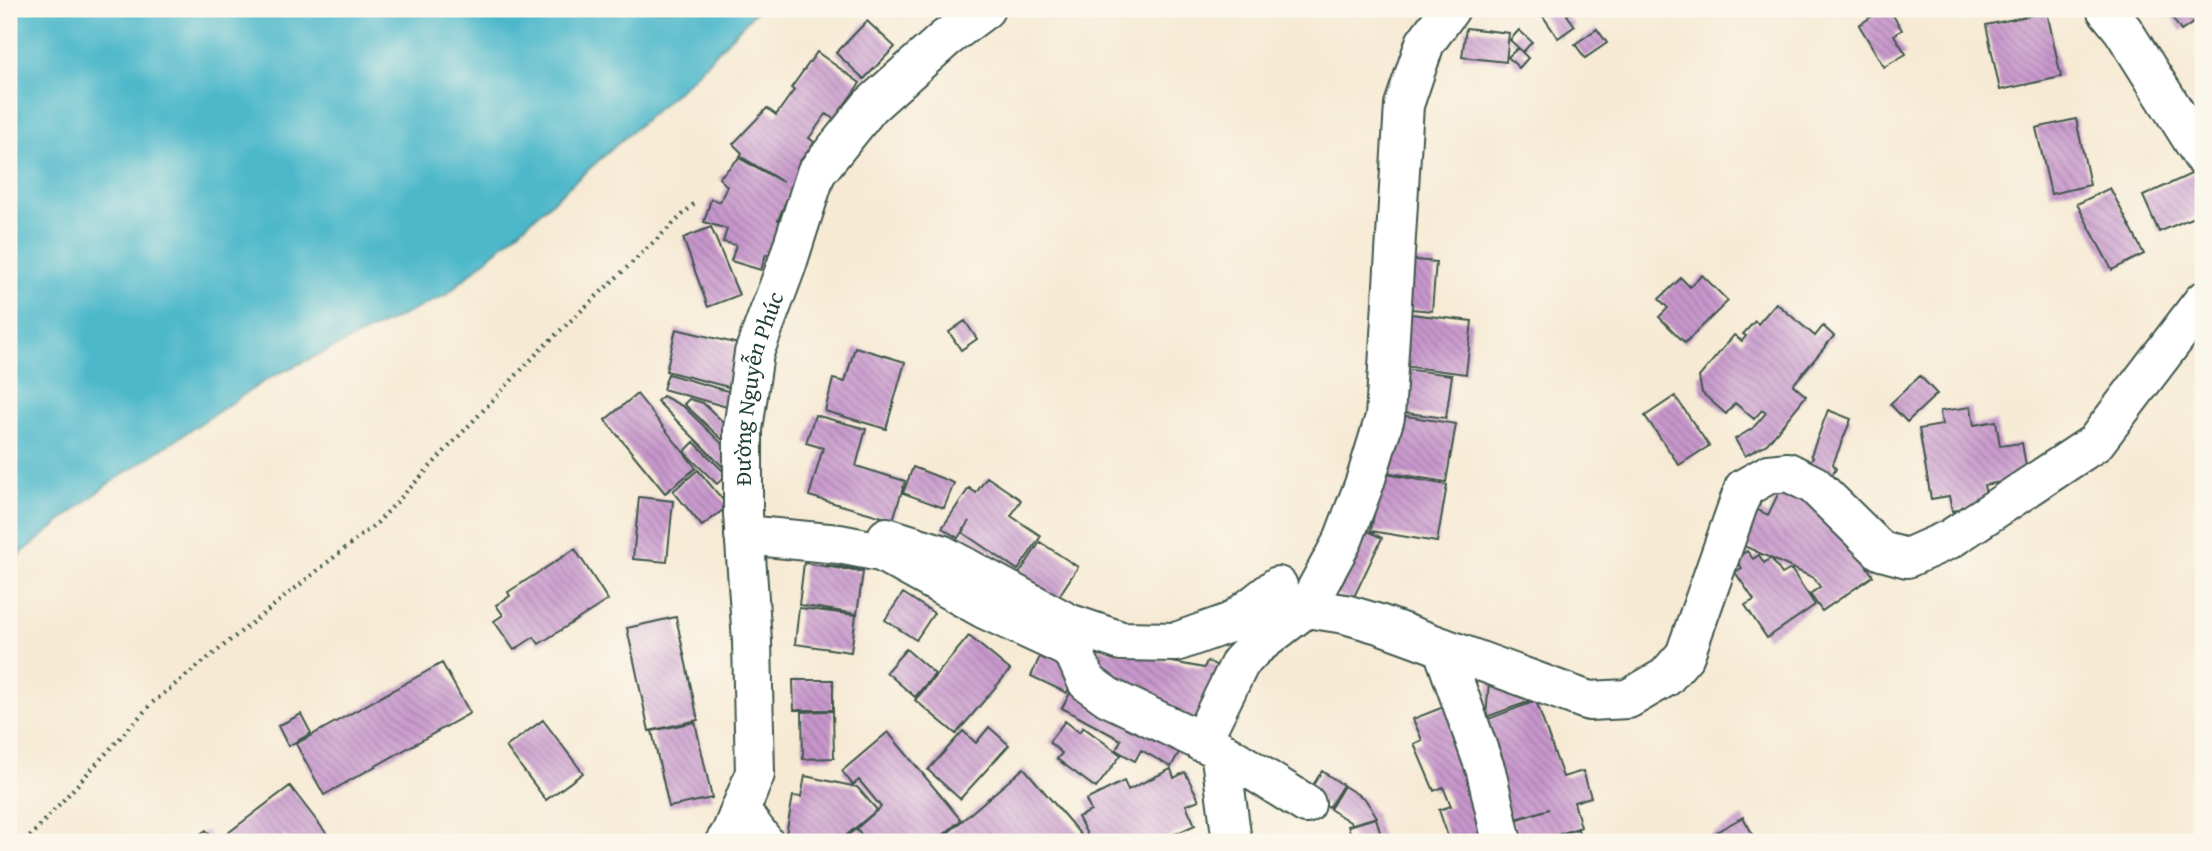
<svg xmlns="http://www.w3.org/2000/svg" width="2212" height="851" viewBox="0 0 2212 851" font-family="'Gentium Book Plus',serif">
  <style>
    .water { fill: #4db8ca; stroke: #367a7f; stroke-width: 2 }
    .building { fill: url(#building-back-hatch) }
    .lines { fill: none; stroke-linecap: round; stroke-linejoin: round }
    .minor-casing { stroke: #3f574c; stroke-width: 42 }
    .major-casing { stroke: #3f574c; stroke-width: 42 }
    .path { stroke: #3f574c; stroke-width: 4.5; stroke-dasharray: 2 5; stroke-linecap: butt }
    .minor { stroke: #fff; stroke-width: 38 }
    .major { stroke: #fff; stroke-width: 38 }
    .labels { text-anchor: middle; stroke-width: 5; stroke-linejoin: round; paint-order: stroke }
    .street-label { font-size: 23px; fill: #1f3d34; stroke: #fbf7ec }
  </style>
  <defs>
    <pattern id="building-back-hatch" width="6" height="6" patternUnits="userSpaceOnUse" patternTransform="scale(1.75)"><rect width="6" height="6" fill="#c796cc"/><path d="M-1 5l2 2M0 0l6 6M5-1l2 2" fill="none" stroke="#a17ca6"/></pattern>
  </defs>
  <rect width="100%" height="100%" fill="#fbf7ec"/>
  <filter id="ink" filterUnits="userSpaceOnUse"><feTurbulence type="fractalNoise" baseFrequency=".0143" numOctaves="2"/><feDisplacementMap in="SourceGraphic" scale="14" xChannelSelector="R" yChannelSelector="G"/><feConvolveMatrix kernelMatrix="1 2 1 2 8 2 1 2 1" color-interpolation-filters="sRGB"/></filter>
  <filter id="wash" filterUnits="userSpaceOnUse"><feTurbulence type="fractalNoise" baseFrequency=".00686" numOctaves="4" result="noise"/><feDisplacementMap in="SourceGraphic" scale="28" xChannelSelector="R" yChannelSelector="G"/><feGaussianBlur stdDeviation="1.57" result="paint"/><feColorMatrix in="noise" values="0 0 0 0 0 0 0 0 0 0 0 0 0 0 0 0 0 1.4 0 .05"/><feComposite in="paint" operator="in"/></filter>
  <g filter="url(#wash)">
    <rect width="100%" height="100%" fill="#f6ead4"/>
    <path class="water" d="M9 9H758L691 79 446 295 269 378 104 487 9 563Z"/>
    <g id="blocks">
      <path class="building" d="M1538 9H1576L1567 15 1575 26 1558 38Z
        M1889 9 1902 30 1894 35 1906 54 1884 67 1859 25 1879 12 1880 14Z
        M1978 9H2025V11L1978 14Z
        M2158 9H2203V16L2181 31 2170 14 2164 17Z
        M2047 12 2061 77 2000 90 1986 25Z
        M867 21 895 47 864 79 836 53Z
        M1466 28 1509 33 1506 62 1462 57Z
        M1597 29 1607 43 1585 58 1575 44Z
        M1519 30 1532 42 1523 52 1510 40Z
        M1518 48 1528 58 1519 68 1508 57Z
        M817 52 860 83 834 119 826 114 809 138 814 142 791 189 778 220 784 221 774 257 766 254 761 270 731 261 736 245 723 242 727 229 704 222 711 199 720 202 727 186 719 178 739 158 783 182 740 156 742 153 733 144 767 108 776 115 794 90 791 88Z
        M2076 119 2090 185 2051 194 2036 128Z
        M2202 169 2203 213 2159 232 2143 196Z
        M2110 188 2144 254 2112 270 2077 204Z
        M711 227 739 295 708 307 683 238Z
        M1404 259 1436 262 1432 311 1400 308Z
        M1702 275 1728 301 1685 343 1659 317 1668 308 1659 299 1681 278 1690 287Z
        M1776 303 1815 336 1823 326 1834 336 1793 385 1806 396 1767 444 1745 456 1735 439 1753 428 1766 413 1762 410 1754 419 1735 403 1726 414 1702 393 1699 377 1734 335 1742 341 1746 336 1743 334 1755 321 1758 324Z
        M1401 313 1472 321 1466 374 1395 365Z
        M965 321 977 339 961 350 949 332Z
        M676 329 747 346 736 389 666 371Z
        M855 347 905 362 886 429 825 411 833 379 845 382Z
        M1395 368 1452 375 1446 418 1390 411Z
        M668 374 738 394 734 409 663 389Z
        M1920 376 1937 394 1907 422 1890 404Z
        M637 394 696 468 665 493 605 420Z
        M663 396 684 407 739 460 728 472 657 401Z
        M1675 396 1709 446 1679 465 1645 416Z
        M689 399 703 403 740 438 730 447 684 404Z
        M1971 407 1974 425 1996 421 2000 446 2022 443 2028 477 1984 485 1988 505 1952 511 1949 496 1931 499 1919 429 1942 425 1940 411Z
        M1828 410 1851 419 1833 464 1836 469 1825 485 1804 469 1813 457 1811 455Z
        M1394 414 1456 424 1446 482 1384 472Z
        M815 415 866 429 856 466 905 481 893 520 809 496 823 448 806 443Z
        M694 442 727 475 717 484 684 452Z
        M913 467 954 483 944 508 903 493Z
        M698 470 728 506 702 526 673 491Z
        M1381 473 1447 485 1437 542 1371 531Z
        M987 477 1021 500 1011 516 1041 536 1018 570 963 533 969 521 958 538 942 528 969 488 976 493Z
        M1781 488 1831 511 1873 576 1822 611 1810 594 1820 587 1814 578 1740 544 1756 509 1768 515Z
        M639 497 673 501 667 562 633 559Z
        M1358 526 1382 538 1352 601 1328 590Z
        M1040 542 1078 567 1057 599 1019 574Z
        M575 549 608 600 539 644 534 637 514 650 494 621 503 615 496 605 510 596 508 592Z
        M1747 551 1753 559 1759 555 1764 563 1771 558 1782 574 1791 569 1815 605 1767 638 1745 605 1754 600 1735 572 1742 568 1735 559Z
        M829 553 865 558 863 570 827 565Z
        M804 563 863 572 857 614 799 605Z
        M903 593 934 613 916 640 885 620Z
        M799 608 856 615 851 652 795 644Z
        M676 617 698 720 649 731 627 628Z
        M969 636 1010 670 956 734 915 700Z
        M1079 644 1204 668 1207 661 1227 670 1197 735 1091 681Z
        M906 649 935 674 915 697 886 672Z
        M1043 650 1079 667 1067 693 1031 676Z
        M442 663 470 713 324 795 296 744Z
        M793 680H833V710H794Z
        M1489 681 1533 700 1486 717Z
        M1075 684 1183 745 1171 767 1141 750 1135 761 1116 750 1121 740 1062 708Z
        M1536 701 1563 777 1583 771 1591 797 1574 802 1581 827 1551 837 1578 829 1581 842H1519L1512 821 1549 809 1510 821 1483 721Z
        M1446 706 1482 770 1468 776 1497 830 1472 839 1473 842H1450L1439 810 1451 806 1443 787 1434 791 1414 744 1422 740 1413 719Z
        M833 711 834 758 803 759 802 712Z
        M301 714 311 733 288 746 278 726Z
        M543 720 583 773 546 800 506 747Z
        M1065 721 1079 732 1083 727 1121 755 1096 788 1057 759 1062 753 1049 742Z
        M695 722 712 798 669 807 652 731Z
        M989 727 1009 745 960 799 928 770 963 731 976 743Z
        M888 732 961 820 935 842H840L856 829 862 836 857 828 881 807 859 780 853 785 842 771Z
        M1024 768 1087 842H937Z
        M1171 769 1174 778 1185 772 1199 800 1186 805 1195 825 1158 842H1091L1078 817 1091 811 1086 800 1124 781 1128 790Z
        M1322 771 1343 785 1329 807 1308 793Z
        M805 776 857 787 877 810 838 842H793L786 834 793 796 801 797Z
        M290 786 333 842H289L285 836 276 842H216Z
        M1344 786 1365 799 1377 817 1353 824 1330 809Z
        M1743 817 1757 842H1699Z
        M1376 818 1383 842H1353L1348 826Z
        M206 830 215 842H200L196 837Z"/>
    </g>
  </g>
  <g filter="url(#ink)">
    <use href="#blocks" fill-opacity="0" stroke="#3f574c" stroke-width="2"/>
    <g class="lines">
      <g class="minor-casing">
        <path id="minor" d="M2106 9 2123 30 2203 157
          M744 535 839 544 881 552 984 609 1066 647 1075 655 1087 682 1108 697 1220 750 1306 804
          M887 537 941 554 1068 623 1121 641 1176 642 1232 622 1278 586
          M1306 608 1345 614 1379 624 1589 701 1628 699 1666 677 1685 655 1744 488 1769 474 1788 472 1814 485 1881 551 1907 558 1950 539 2095 443 2203 301
          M1442 647 1486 771 1502 842
          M1201 742 1240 663 1254 648 1306 608 1343 540 1365 482 1385 417 1404 105 1425 43 1450 9
          M1220 750 1232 842
          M740 810 764 842"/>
      </g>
      <g class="major-casing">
        <g id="major">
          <path id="s1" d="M725 842 731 833 755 774 752 641 743 514V429L754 353 786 267 816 173 870 106 945 39 985 9"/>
        </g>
      </g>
      <path class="path" d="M25 842 152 703 378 522 543 347 695 203"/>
      <use href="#minor" class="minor"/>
      <use href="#major" class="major"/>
    </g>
  </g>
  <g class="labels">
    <g class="street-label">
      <text dy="8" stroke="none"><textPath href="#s1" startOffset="462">Đường Nguyễn Phúc</textPath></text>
    </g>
  </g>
  <rect width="2212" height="851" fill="none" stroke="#fbf7ec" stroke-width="35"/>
</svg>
